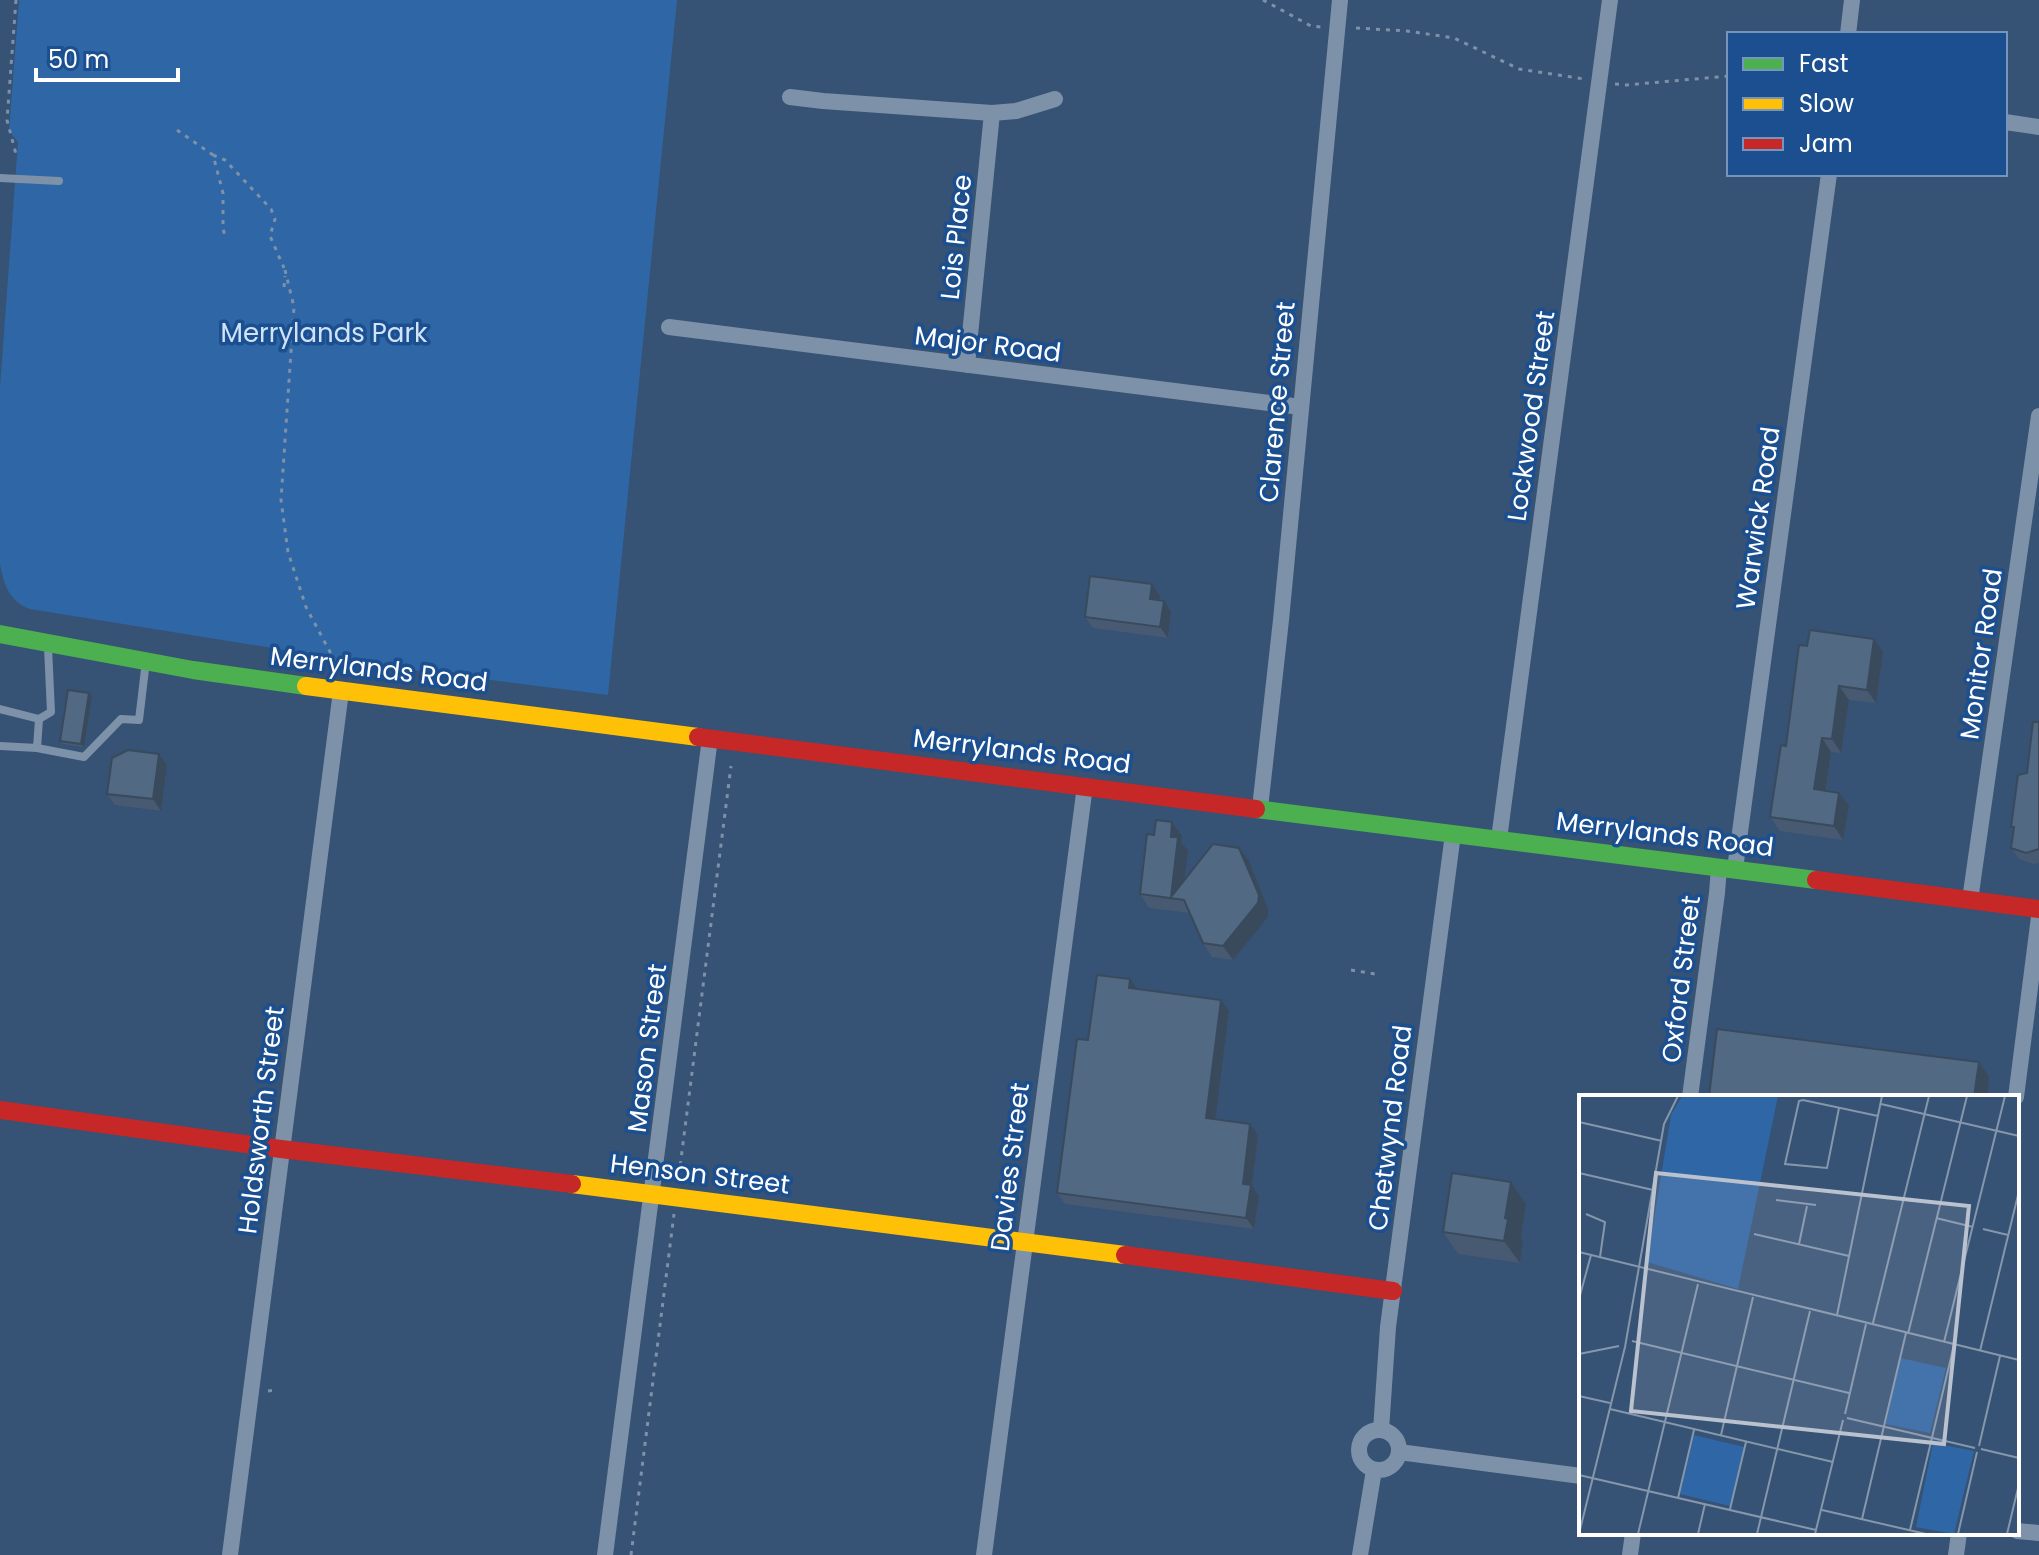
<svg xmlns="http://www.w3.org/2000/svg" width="2039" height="1555" viewBox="0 0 2039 1555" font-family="Poppins,sans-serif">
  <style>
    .green { fill: #2f66a5 }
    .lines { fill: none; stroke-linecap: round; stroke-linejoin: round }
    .path { stroke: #7d92a8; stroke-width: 3; stroke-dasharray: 4 6; stroke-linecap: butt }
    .lane { stroke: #7d92a8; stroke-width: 8 }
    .street { stroke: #7d92a8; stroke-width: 16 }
    .fast { stroke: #4caf50; stroke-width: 18 }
    .slow { stroke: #ffc107; stroke-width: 18 }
    .jam { stroke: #c62828; stroke-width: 18 }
    .wall { fill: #475a72 }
    .shaded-wall { fill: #394a5c }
    .building { fill: #526984; stroke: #394a5c; stroke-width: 2 }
    .labels { text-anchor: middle; stroke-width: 7; stroke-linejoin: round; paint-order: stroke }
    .street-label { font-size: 26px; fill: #fff; stroke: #1b4f8f }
    .park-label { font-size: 26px; fill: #cfe3fa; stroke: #1b4f8f }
    .inset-road { fill: none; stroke: #8697ac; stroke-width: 2 }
    .view { fill: #b9c2ce; fill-opacity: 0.15; stroke: #b9c2ce; stroke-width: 4 }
    .inset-edge { fill: none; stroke: #fff; stroke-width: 4 }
  </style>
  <rect width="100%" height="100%" fill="#365274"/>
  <path class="green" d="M19 0H677L608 695 396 668 30 609C9 601 4 585 0 564V387L18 142 9 131Z"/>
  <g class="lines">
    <path class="path" d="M16 0 7 120 17 158
      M1263 0 1311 26 1321 27
      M1356 28 1407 31 1454 38 1519 69 1584 79
      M1615 84 1626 85 1729 76
      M177 130 213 155 223 193V227L225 238
      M213 155 225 160 271 209 275 219 270 236 284 268
      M285 270 294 307 281 500 288 552 306 607 337 665
      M284 287 285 276
      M1351 970 1375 974
      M679 1175 731 766
      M268 1391 277 1390
      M631 1555 674 1214"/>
    <path class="lane" d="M0 178 59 181
      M0 709 39 719 51 712 48 647
      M0 746 37 748 84 757 121 719 139 720 146 661
      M37 748 39 719"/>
    <path class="street" d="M1848 34 1852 0
      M790 97 823 101 992 113 1016 111 1055 99
      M2005 122 2039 127
      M669 327 1301 407
      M967 365 992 113
      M1260 808 1281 620 1340 0
      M1499 839 1610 0
      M1735 869 1829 174
      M1970 900 2039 416
      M1690 1097 1717 893 1719 867
      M2016 1097 2039 917
      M1359 1450a20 20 0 1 1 40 0a20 20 0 1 1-40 0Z
      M1381 1430 1388 1327 1453 834
      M1399 1452 1581 1476
      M2017 1531 2039 1533
      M230 1555 341 691
      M605 1555 710 738
      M984 1555 1085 786
      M1360 1555 1374 1470
      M1630 1555 1633 1533
      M1956 1555 1959 1533"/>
    <path class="fast" d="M0 634 193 670 306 686
      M1256 809 1816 880"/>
    <path class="slow" d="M306 686 698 737
      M572 1184 1125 1255"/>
    <path class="jam" d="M698 737 1256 809
      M1816 880 2039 909
      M0 1110 281 1149 572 1184
      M1125 1255 1393 1291"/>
  </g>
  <path class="wall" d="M1160 596V600L1171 612 1168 638 1093 628 1085 617Z
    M1807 646 1883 652 1876 703 1849 700 1841 753 1831 752 1826 791 1849 806 1843 840 1780 831 1770 817Z
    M92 696 84 747 63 744 60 741Z
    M2039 722V863L2034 864 2019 859 2011 848 2013 830 2011 827 2027 773Z
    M159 754 167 765 161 811 115 805 107 794Z
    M1172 822 1182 836 1181 842 1188 851 1184 880 1239 848 1249 861 1268 909V917L1233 960 1212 957 1203 943 1190 913 1149 908 1140 894 1154 835Z
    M1130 979 1137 989 1229 1011 1215 1119 1258 1135 1252 1186 1259 1196 1254 1229 1065 1204 1057 1193 1088 1040Z
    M1511 1182 1526 1204 1521 1237 1523 1241 1520 1263 1458 1254 1443 1232Z"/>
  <path class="shaded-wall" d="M1152 584 1160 596 1158 610 1150 599Z
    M1164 601 1171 612 1168 638 1160 627Z
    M1874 639 1883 652 1876 703 1867 690Z
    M1839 686 1849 700 1841 753 1832 739Z
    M89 693 92 696 84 747 81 744Z
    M1822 738 1831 752 1824 803 1814 789Z
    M159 754 167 765 161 811 153 799Z
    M1839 793 1849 806 1843 840 1834 826Z
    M1172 822 1182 836 1181 842 1188 851 1182 899 1172 898 1171 837Z
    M1239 848 1249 861 1268 909V917L1233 960 1223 946Z
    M1130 979 1138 990 1129 988Z
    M1221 1000 1229 1011 1214 1129 1206 1118Z
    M1979 1062 1989 1077 1987 1097H1974Z
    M1250 1124 1258 1135 1252 1186 1259 1196 1254 1229 1246 1218 1243 1184Z
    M1511 1182 1526 1204 1521 1237 1523 1241 1520 1263 1504 1241 1505 1218Z"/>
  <path class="building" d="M1090 576 1152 584 1150 599 1164 601 1160 627 1085 617Z
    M1810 630 1874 639 1867 690 1839 686 1832 739 1822 738 1814 789 1839 793 1834 826 1770 817 1781 745 1786 746 1799 645 1807 646Z
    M68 690 89 693 81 744 60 741Z
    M2033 722H2039V849L2026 853 2011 848 2014 827H2011L2018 775 2027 773Z
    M128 750 159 754 153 799 107 794 112 758Z
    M1156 820 1172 822 1171 837H1178L1171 897 1213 844 1239 848 1259 895 1258 903 1223 946 1203 943 1184 900 1140 894 1147 834 1154 835Z
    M1097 975 1130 979 1129 988 1221 1000 1206 1118 1250 1124 1243 1184 1251 1185 1246 1218 1057 1193 1077 1039 1088 1040Z
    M1717 1029 1979 1062 1974 1097H1709Z
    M1452 1173 1511 1182 1505 1218 1508 1219 1504 1241 1443 1232Z"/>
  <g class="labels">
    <g class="street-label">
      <text transform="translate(956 237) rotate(-84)" y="9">Lois Place</text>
      <text transform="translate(988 344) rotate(7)" y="9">Major Road</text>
      <text transform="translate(1277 402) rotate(-85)" y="9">Clarence Street</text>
      <text transform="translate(1531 416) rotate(-82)" y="9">Lockwood Street</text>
      <text transform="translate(1758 518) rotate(-82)" y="9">Warwick Road</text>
      <text transform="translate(1981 654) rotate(-82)" y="9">Monitor Road</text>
      <text transform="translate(379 669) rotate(7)" y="9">Merrylands Road</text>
      <text transform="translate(1022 751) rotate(7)" y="9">Merrylands Road</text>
      <text transform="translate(1665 834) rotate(7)" y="9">Merrylands Road</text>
      <text transform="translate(1681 979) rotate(-83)" y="9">Oxford Street</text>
      <text transform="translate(647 1048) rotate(-83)" y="9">Mason Street</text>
      <text transform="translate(261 1120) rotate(-83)" y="9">Holdsworth Street</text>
      <text transform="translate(1390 1128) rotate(-83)" y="9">Chetwynd Road</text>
      <text transform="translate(1010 1167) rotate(-83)" y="9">Davies Street</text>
      <text transform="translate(700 1174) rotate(7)" y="9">Henson Street</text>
    </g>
    <g class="park-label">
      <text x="324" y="342">Merrylands Park</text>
    </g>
  </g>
  <g transform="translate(1579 1095)">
    <rect width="440" height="440" fill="#365274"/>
    <path d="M103 1H199L159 194 68 167 92 20ZM321 263 367 273 351 338 307 329ZM115 340 165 352 151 411 101 399ZM354 348 395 356 375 439 337 432Z" fill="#2f66a5"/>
    <path class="inset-road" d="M302 9 440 41M260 13 248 73 206 69 220 6 224 5 299 21M0 27 83 46M0 78 74 95M197 105 237 110M7 119 26 127 21 162M357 123 394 132M404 134 429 140M175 139 270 161M220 149 228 111M0 157 440 265M0 204 12 160M258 220 303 1M294 228 350 1M329 239 388 1M53 246 270 298M365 247 426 1M401 256 440 96M0 259 40 251M0 301 31 308M31 314 254 367M266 319 287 229M268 323 396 353M142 340 174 202M400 351 421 261M402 354 440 363M0 380 237 435M99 403 115 335M151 414 167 347M243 415 347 439M283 424 327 238M331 435 375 250M0 439 46 252 85 29 99 1M59 439 119 189M119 439 126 409M178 439 231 216M236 439 264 325M379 439 398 357M428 439 440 389"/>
    <path class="view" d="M77 78 390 111 365 349 52 316Z"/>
    <rect width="440" height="440" class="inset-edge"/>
  </g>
  <rect x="1727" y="32" width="280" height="144" fill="#1b4f8f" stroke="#7695bc" stroke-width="2"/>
  <rect x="1743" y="58" width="40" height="12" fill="#4caf50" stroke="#7695bc" stroke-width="2"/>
  <text x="1799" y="72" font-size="24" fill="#ffffff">Fast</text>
  <rect x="1743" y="98" width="40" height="12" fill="#ffc107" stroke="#7695bc" stroke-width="2"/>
  <text x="1799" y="112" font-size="24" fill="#ffffff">Slow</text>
  <rect x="1743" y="138" width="40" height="12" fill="#c62828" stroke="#7695bc" stroke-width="2"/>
  <text x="1799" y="152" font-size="24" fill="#ffffff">Jam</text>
  <path d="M36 68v12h142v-12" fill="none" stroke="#ffffff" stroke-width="4"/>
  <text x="48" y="68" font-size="24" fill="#ffffff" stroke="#1b4f8f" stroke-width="6" paint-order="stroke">50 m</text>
</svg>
